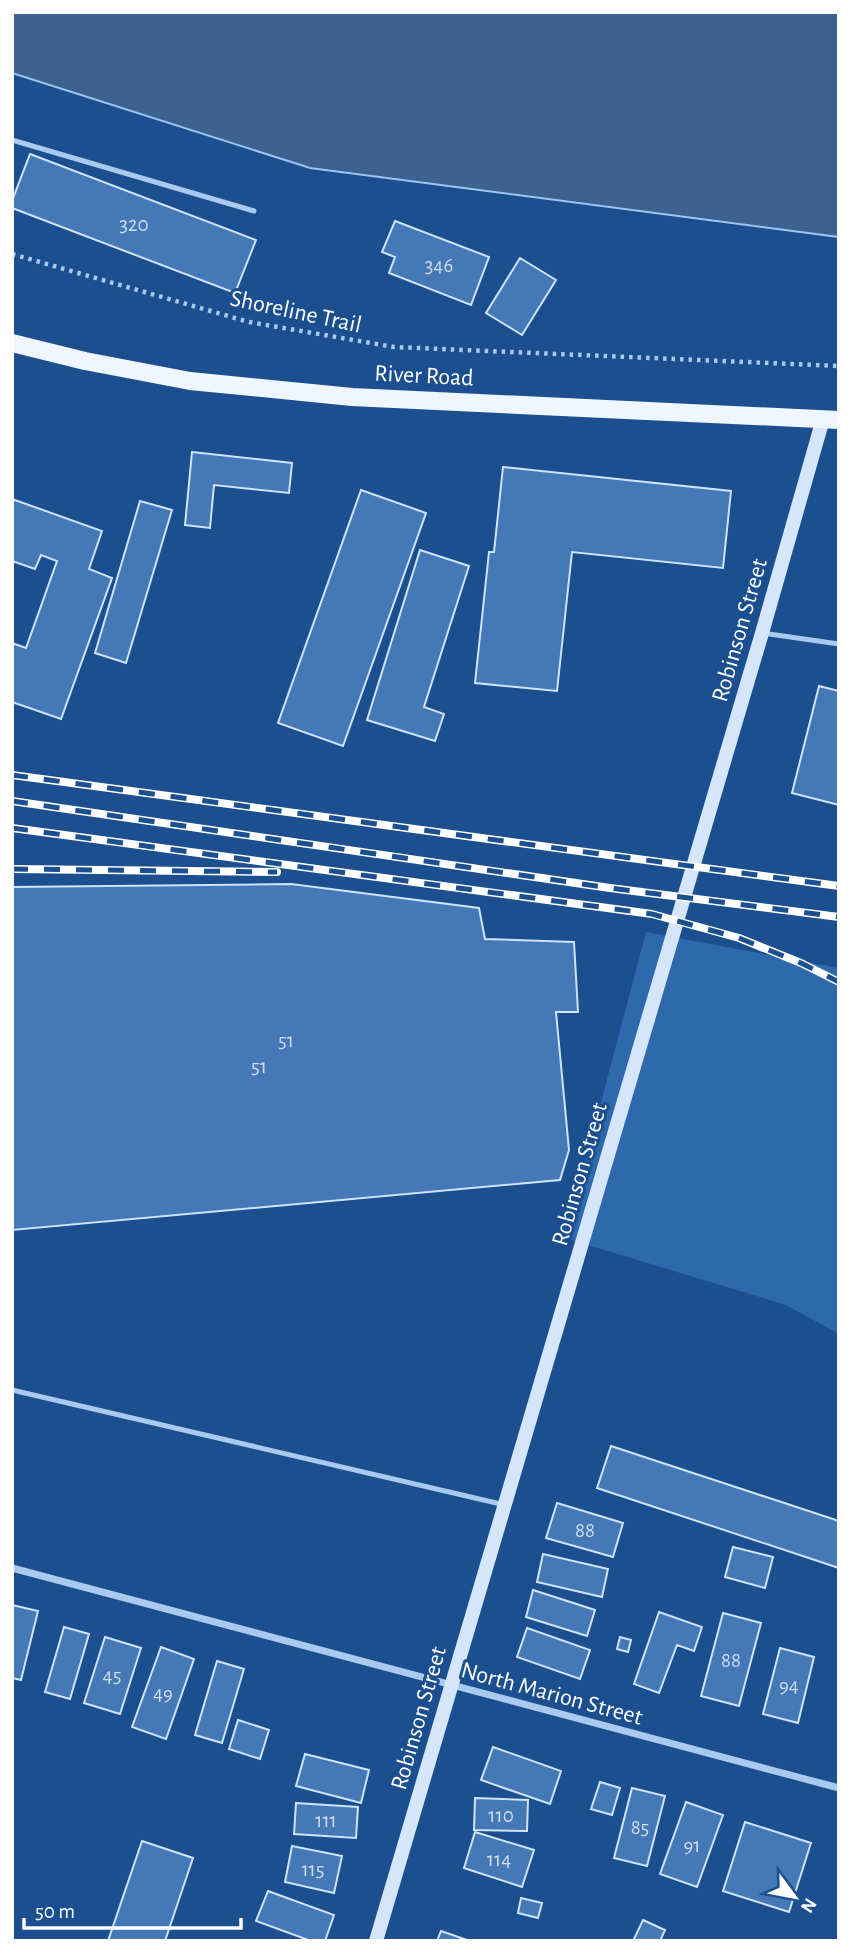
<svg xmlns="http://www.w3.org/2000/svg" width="851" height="1953" viewBox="0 0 851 1953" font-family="'Alegreya Sans',sans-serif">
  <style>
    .green { fill: #2e69ad }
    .water { fill: #3c6290; stroke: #9cc4f0; stroke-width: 2 }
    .building { fill: #4478b7; stroke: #cfe3fa; stroke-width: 2 }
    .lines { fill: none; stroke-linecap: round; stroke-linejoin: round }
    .path { stroke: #a9c9ee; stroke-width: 4.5; stroke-dasharray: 3.5 5; stroke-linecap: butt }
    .lane { stroke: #a9c9ee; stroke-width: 5 }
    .street { stroke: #a9c9ee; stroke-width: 7 }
    .secondary { stroke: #d6e6fa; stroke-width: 14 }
    .primary { stroke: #f0f6ff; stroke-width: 18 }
    .rail-casing { stroke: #fff; stroke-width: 8 }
    .rail { stroke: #1b4f8f; stroke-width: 5; stroke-dasharray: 16; stroke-linecap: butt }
    .labels { text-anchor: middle; stroke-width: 6; stroke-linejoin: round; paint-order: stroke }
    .number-label { font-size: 21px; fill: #d0dded }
    .street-label { font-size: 24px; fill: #fff; stroke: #1b4f8f }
  </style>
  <rect width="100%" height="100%" fill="#1b4f8f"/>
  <path class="green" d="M646 932 839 968V1334L786 1305 565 1238Z"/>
  <path class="water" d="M12 12H839V237L310 168 12 73Z"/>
  <path class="building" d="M30 154 256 240 235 293 12 208V201Z
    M395 221 489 257 471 305 389 273 395 257 382 252Z
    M520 258 556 280 522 335 486 313Z
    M192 452 292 463 289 493 214 485 210 528 185 525Z
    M503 467 731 491 723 568 572 552 557 691 475 683 489 552H494Z
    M361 490 426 513 343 746 278 723Z
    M12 499 102 531 89 569 112 578 61 719 12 702V643L26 648 57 561 41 555 35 569 12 561Z
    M140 501 172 510 126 663 95 653Z
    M420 550 469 566 424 707 444 714 435 741 367 720Z
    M819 686 839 691V805L792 793Z
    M291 884 479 908 485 939 574 942 578 1012H556L569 1150 560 1180 12 1230V887Z
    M611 1446 839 1521V1568L597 1488Z
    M557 1503 623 1523 613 1557 546 1538Z
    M733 1547 773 1557 765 1588 725 1577Z
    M543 1554 608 1569 602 1597 537 1582Z
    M533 1590 595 1610 587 1636 526 1617Z
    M12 1605 38 1611 21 1680 12 1678Z
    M659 1612 702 1627 694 1651 677 1645 659 1693 634 1684Z
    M723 1613 761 1623 739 1706 701 1696Z
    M64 1627 89 1634 70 1699 45 1692Z
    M527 1628 590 1650 580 1679 517 1657Z
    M105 1637 141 1648 120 1714 84 1703Z
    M620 1637 631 1640 628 1652 617 1649Z
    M161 1647 194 1659 166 1739 132 1727Z
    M780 1648 814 1657 798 1723 763 1714Z
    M217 1661 244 1669 222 1743 195 1735Z
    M238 1720 269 1730 260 1759 229 1749Z
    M493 1747 561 1771 550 1804 481 1780Z
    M305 1754 369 1770 361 1803 296 1786Z
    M600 1782 620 1788 612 1815 591 1809Z
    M632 1788 665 1796 647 1866 614 1858Z
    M475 1798 528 1800 527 1831 474 1830Z
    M686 1802 723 1815 697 1887 660 1874Z
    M296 1803 358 1807 356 1838 294 1834Z
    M745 1822 811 1843 789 1912 723 1891Z
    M475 1832 534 1850 522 1887 464 1868Z
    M142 1841 193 1858 165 1941H108Z
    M292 1846 342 1856 334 1893 285 1882Z
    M268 1891 334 1915 325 1941H311L256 1921Z
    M521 1898 542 1903 538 1918 518 1913Z
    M643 1920 665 1930 660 1941H633Z
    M441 1931 470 1941H437Z"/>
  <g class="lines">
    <path class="path" d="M12 254 249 322 394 347 839 366"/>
    <path class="lane" d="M12 140 254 211
      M762 633 839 644
      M12 1390 505 1505"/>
    <path class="street" d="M12 1568 839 1788"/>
    <path class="secondary" d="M376 1941 762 633 823 419"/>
    <path class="primary" d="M12 343 85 361 190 381 352 397 839 420"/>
    <g class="rail-casing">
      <path id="rail" d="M12 775 839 886
        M12 801 610 888 839 917
        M12 828 652 914 739 938 801 963 839 982
        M12 869 277 872"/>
    </g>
    <use href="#rail" class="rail"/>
  </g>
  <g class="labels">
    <g class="number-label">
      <text x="134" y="231">320</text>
      <text x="439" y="272">346</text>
      <text x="286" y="1047">51</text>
      <text x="259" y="1073">51</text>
      <text x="585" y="1537">88</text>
      <text x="731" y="1667">88</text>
      <text x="112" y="1682">45</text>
      <text x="789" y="1692">94</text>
      <text x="163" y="1700">49</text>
      <text x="501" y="1822">110</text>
      <text x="326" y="1827">111</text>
      <text x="640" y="1834">85</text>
      <text x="692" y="1852">91</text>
      <text x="499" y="1866">114</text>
      <text x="313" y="1876">115</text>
    </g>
    <g class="street-label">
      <text transform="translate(296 311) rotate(12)" y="8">Shoreline Trail</text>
      <text transform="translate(424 375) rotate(3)" y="8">River Road</text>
      <text transform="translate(739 630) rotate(-74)" y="8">Robinson Street</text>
      <text transform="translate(579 1174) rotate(-74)" y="8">Robinson Street</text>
      <text transform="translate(552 1693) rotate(15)" y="8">North Marion Street</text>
      <text transform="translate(418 1718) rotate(-74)" y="8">Robinson Street</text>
    </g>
  </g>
  <rect width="851" height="1953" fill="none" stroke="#ffffff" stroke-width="28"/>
  <g transform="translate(795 1897) rotate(122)" stroke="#1b4f8f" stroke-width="5" paint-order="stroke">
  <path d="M0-5L12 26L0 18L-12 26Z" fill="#ffffff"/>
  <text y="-10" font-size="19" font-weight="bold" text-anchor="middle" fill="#ffffff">N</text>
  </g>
  <path d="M24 1918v10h217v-10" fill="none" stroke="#ffffff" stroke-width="3.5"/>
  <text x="35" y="1918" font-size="21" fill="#ffffff" stroke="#1b4f8f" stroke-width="5" paint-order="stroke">50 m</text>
</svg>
